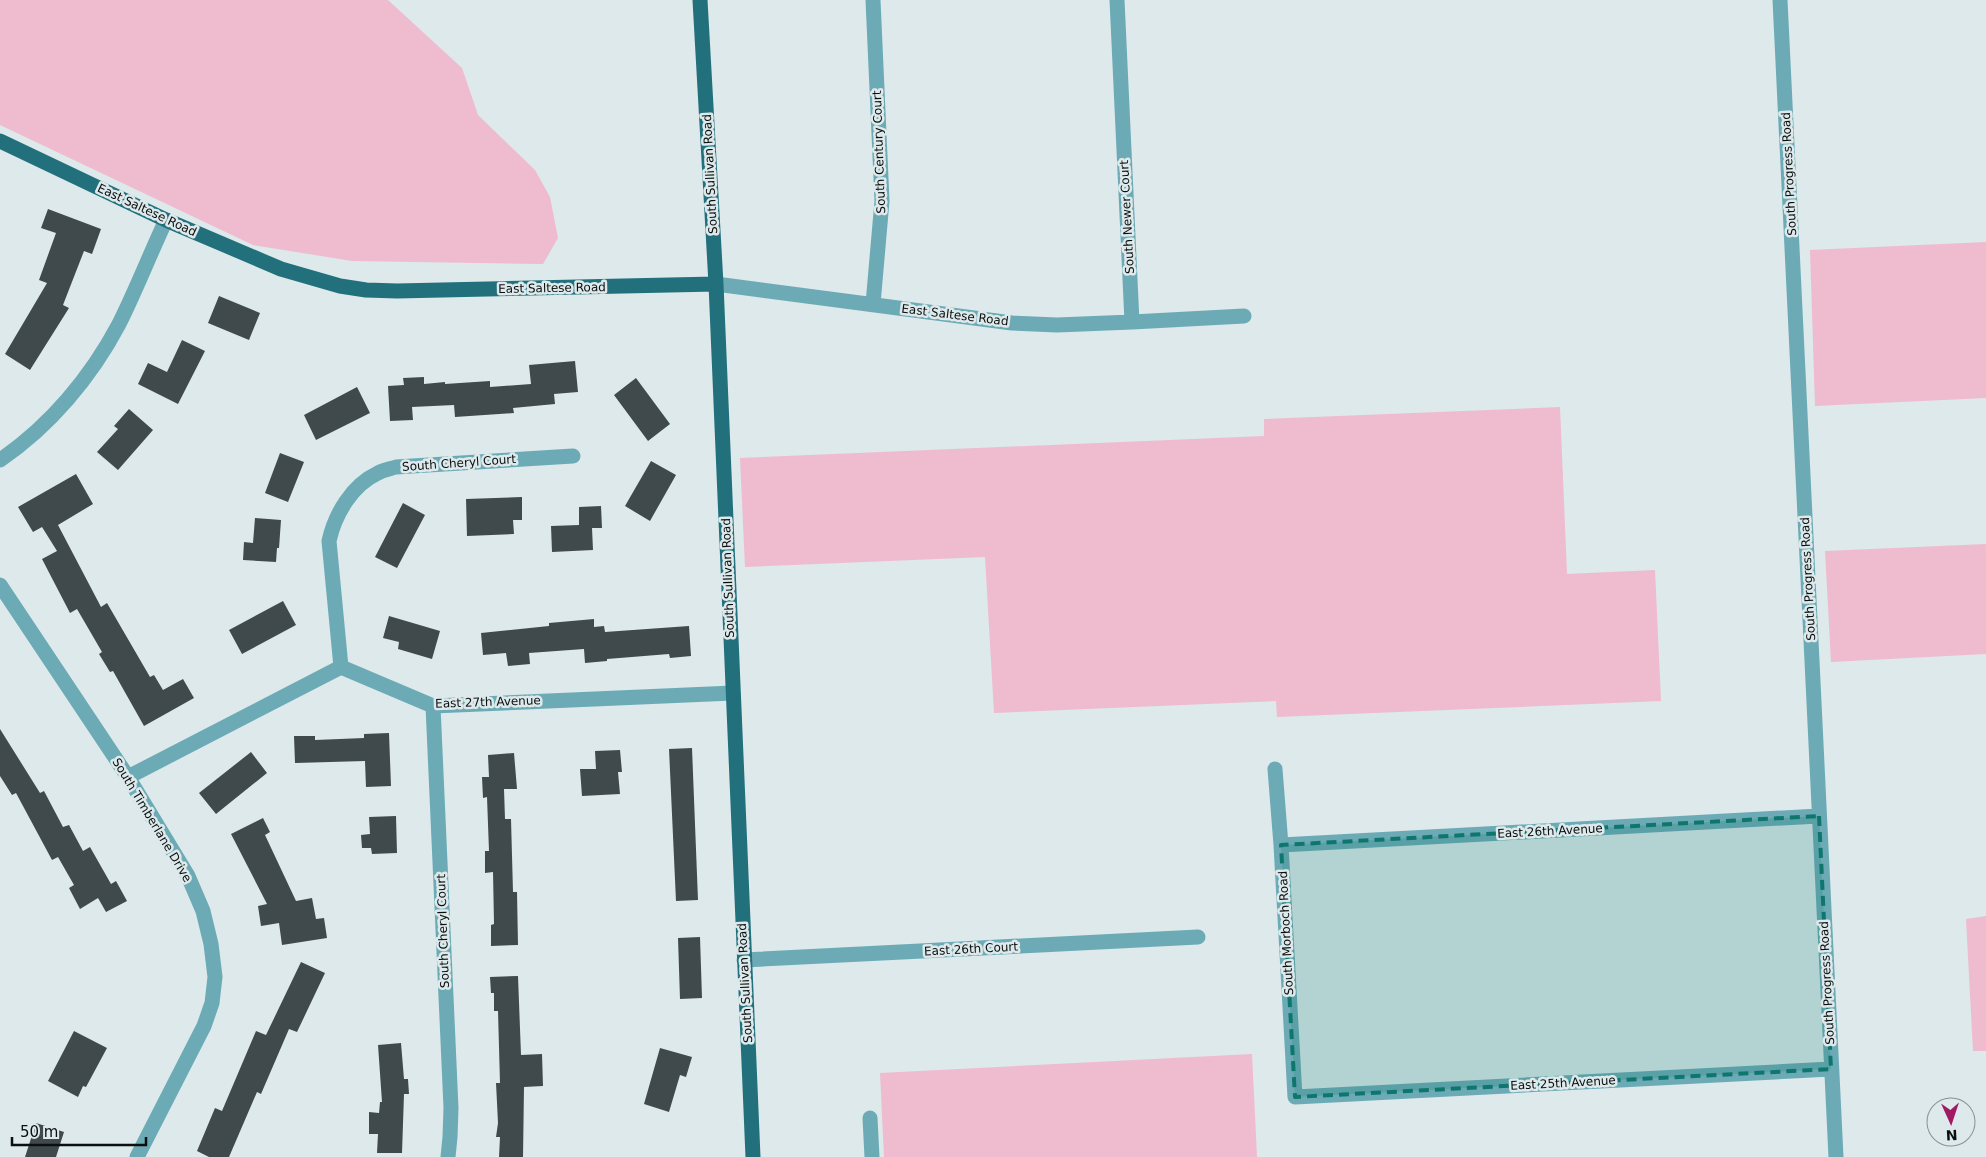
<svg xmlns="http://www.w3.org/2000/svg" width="1986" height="1157" viewBox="0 0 1986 1157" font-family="'DejaVu Sans',sans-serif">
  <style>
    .green { fill: #efbbce }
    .building { fill: #404a4c }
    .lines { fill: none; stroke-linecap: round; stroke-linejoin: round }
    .minor { stroke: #6cabb6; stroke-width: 15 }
    .major { stroke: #21707c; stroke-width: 15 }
    .marked { fill: #0f766e; fill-opacity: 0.2; stroke: #0f766e; stroke-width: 4; stroke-dasharray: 10 6; stroke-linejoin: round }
    .labels { text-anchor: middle; stroke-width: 5; stroke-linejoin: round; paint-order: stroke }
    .street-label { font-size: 12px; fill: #0b0f0f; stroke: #dde9eb }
  </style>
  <rect width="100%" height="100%" fill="#dde9eb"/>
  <path class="green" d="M0 0H388L462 68 478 115 535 170 550 197 558 238 543 264 352 261 253 245 0 125Z
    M1986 242V398L1815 406 1810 250Z
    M1560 407 1567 574 1655 570 1661 701 1277 717 1276 701 994 713 985 557 745 567 740 458 1264 436V419Z
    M1986 544V654L1831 662 1825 551Z
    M1986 916V1051H1973L1966 919Z
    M1252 1054 1257 1157H884L880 1073Z"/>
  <path class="building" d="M48 209 101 229 92 254 84 251 63 305 69 308 30 370 5 354 47 283 39 280 56 233 41 228Z
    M219 296 260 313 249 340 208 323Z
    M182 340 205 351 178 404 138 384 148 363 167 372Z
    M575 361 578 392 554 394 555 404 513 408 514 413 455 417 454 405 412 407 413 420 390 421 388 386 404 385 403 378 424 377V384L445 382V384L490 381V387L531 384 529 365Z
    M636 378 670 424 648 441 614 395Z
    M357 387 370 413 316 440 304 415Z
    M129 409 153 430 118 470 97 452 118 429 114 426Z
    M280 453 304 462 288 502 265 493Z
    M651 461 676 475 650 521 625 506Z
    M76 474 93 504 58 525 101 607 107 603 150 677 154 675 163 690 183 679 194 698 144 726 113 671 110 672 99 654 102 652 77 609 70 613 42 559 57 551 42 527 33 532 18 507Z
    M522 497V520H513L514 534 467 536 466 499Z
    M403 503 425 515 397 568 375 557Z
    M601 506 602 528H592L593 550 552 552 551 526 579 525V507Z
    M255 518 281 520 279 548H277L276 562 243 560 244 542 253 543Z
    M283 601 296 625 242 654 229 630Z
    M389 616 440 631 432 659 398 649 399 642 383 638Z
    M594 619V627L604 626 605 632 689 626 691 656 670 658 669 654 607 659V661L585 663 584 649 529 653 530 664 508 666 506 653 483 655 481 633 549 626V623Z
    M0 729 40 793 44 791 63 827 69 825 83 851 90 847 111 884 116 881 127 901 106 912 98 898 80 909 69 888 74 885 58 857 52 860 16 793 12 795 0 776Z
    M389 733 391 786 366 787 365 761 295 763 294 736H315V740L364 738V734Z
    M692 748 698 900 676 901 669 749Z
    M620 750 622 772H618L620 794 582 796 580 769H596L595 751Z
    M251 752 267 773 216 814 199 793Z
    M514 753 517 789H504L505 819H511L513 892H517L518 945 491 946V925L494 924 493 872 485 873V851H489L487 797 483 798 482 777H489L488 755Z
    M396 816 397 853 372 854 371 848H362L361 835 370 834 369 817Z
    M263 818 270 832 265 835 296 901 312 898 316 919 324 918 327 938 282 945 279 923 261 926 258 906 267 904 231 834Z
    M700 937 702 998 680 999 678 938Z
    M301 962 325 973 297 1032 289 1029 261 1094 257 1092 229 1157H209L197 1151 215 1108 222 1111 256 1031 266 1035Z
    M518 976 521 1055 542 1054 543 1086 524 1087 523 1157H499L500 1137H496L498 1123 496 1083H500L498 1011H494V993H491L490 977Z
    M74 1031 107 1048 86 1087 83 1086 78 1097 48 1081Z
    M401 1043 404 1079H408L409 1094H404L402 1153H377L378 1134H369V1112L379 1113 380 1102H382L378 1045Z
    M660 1048 692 1057 686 1077 680 1075 669 1112 644 1104Z
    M36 1123 64 1132 56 1157H25Z"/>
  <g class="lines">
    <path class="minor" d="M873 0 882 201 873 304
      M1117 0 1132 322 1244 316
      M1780 0 1836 1157
      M716 284 1012 323 1057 325 1132 322
      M0 460C50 426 91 377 119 324 136 290 150 254 166 220
      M0 585 128 777 188 876 203 911 211 944 215 977 212 1003 204 1026 137 1157
      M341 667 329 541C335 514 352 485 378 473 383 470 390 469 396 467L573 456
      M433 706 451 1108 450 1137 448 1157
      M1275 769 1281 845 1295 1097 1831 1069
      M128 777 341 667 433 706 733 693
      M1281 845 1819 816
      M744 960 1198 937
      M870 1118 872 1157"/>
    <path class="major" d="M700 0 716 284 753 1157
      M0 141 166 220 281 269 340 286 366 290 397 291 716 284"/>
  </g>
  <path class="marked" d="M1819 816 1831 1069 1295 1097 1281 845Z"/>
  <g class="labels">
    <g class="street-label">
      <text transform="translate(879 152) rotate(-92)" y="4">South Century Court</text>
      <text transform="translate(710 174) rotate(-93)" y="4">South Sullivan Road</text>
      <text transform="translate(1789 174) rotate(-93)" y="4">South Progress Road</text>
      <text transform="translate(147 210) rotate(25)" y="4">East Saltese Road</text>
      <text transform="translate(1127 217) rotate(-93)" y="4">South Newer Court</text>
      <text transform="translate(552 288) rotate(-1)" y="4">East Saltese Road</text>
      <text transform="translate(955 315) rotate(7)" y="4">East Saltese Road</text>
      <text transform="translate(459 463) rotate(-4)" y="4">South Cheryl Court</text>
      <text transform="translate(728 578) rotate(-92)" y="4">South Sullivan Road</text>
      <text transform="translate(1808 579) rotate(-93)" y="4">South Progress Road</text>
      <text transform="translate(488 702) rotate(-2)" y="4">East 27th Avenue</text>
      <text transform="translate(152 820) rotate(59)" y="4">South Timberlane Drive</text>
      <text transform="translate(1550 831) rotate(-3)" y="4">East 26th Avenue</text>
      <text transform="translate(443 931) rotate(-92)" y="4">South Cheryl Court</text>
      <text transform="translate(1286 933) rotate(-93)" y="4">South Morboch Road</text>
      <text transform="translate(971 949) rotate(-3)" y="4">East 26th Court</text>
      <text transform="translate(745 983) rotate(-93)" y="4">South Sullivan Road</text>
      <text transform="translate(1827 983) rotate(-93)" y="4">South Progress Road</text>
      <text transform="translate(1563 1083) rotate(-3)" y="4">East 25th Avenue</text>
    </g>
  </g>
  <g transform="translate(1951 1122) rotate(177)"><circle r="24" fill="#dde9eb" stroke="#899293"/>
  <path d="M0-4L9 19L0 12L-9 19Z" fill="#a21963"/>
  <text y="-8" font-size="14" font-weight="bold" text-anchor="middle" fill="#0b0f0f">N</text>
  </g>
  <path d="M12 1137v8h134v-8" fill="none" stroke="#0b0f0f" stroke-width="2.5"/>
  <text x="20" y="1137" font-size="15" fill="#0b0f0f" stroke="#dde9eb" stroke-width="4" paint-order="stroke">50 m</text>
</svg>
